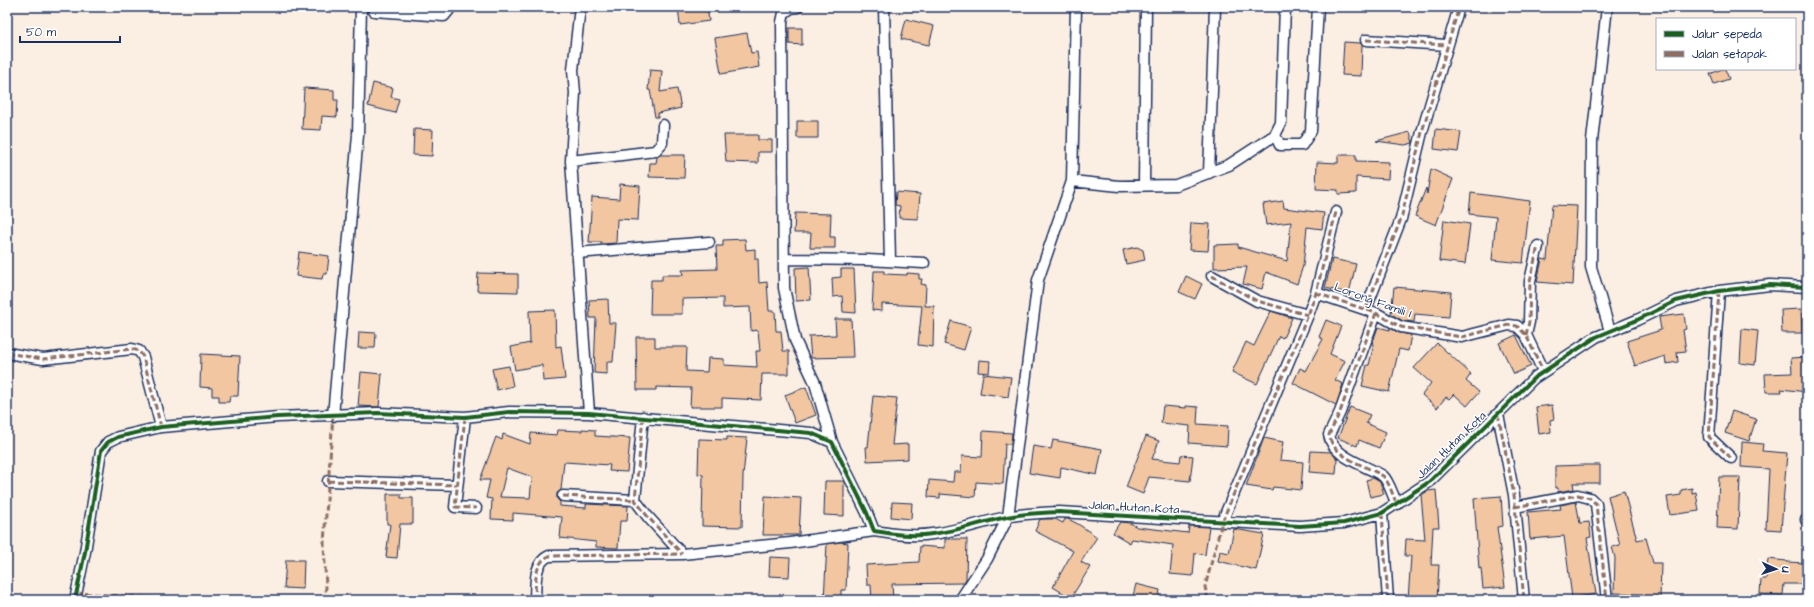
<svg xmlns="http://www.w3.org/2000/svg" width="1814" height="607" viewBox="0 0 1814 607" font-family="'Architects Daughter',sans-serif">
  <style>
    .building { fill: #f1c6a0; stroke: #1b2f5e; fill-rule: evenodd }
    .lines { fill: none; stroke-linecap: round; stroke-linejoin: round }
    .street-casing { stroke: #1b2f5e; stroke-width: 13 }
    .street { stroke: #fff; stroke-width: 10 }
    .quiet { stroke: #8d6e63; stroke-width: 3; stroke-dasharray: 6 3; stroke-linecap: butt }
    .cycleway-casing { stroke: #fff; stroke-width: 6 }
    .cycleway { stroke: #1b5e20; stroke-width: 4 }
    .labels { text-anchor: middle; stroke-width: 3; stroke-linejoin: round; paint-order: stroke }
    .street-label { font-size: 12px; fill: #1b2f5e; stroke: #fff }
  </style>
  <rect width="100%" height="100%" fill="#fbeee2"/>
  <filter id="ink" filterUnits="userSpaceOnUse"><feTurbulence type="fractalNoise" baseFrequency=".025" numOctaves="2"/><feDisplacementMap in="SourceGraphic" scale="8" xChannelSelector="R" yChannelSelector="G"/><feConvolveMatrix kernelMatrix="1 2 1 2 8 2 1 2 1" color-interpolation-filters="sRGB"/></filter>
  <g filter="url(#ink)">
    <path class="building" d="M678 7H707L709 21 680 25Z
      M906 19 934 26 929 45 901 39Z
      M789 28H802V45L789 44Z
      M747 33 751 53 757 52 759 67 721 74 715 38Z
      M1344 42 1360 43 1362 45 1361 76 1342 75Z
      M1722 69H1725L1729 79 1714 84 1710 74Z
      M650 70 662 71 660 92 677 89 681 108 658 113V117H655L650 90H648Z
      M373 83 393 88 391 97 399 99 395 113 368 106Z
      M304 88 334 90V100H338L337 117 322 116 321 130 302 129Z
      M797 121H818V138H797Z
      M414 129 433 130 432 156 413 155Z
      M1436 129 1461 132 1458 152 1434 149Z
      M1410 132 1413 143 1405 145 1376 141Z
      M724 135H758V140H772V152H758V163L726 162Z
      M660 155H685L684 178 649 177 650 163H656L657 157Z
      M1338 155H1356V161L1389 162 1388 179 1356 177V193L1338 194V190L1316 189 1317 162 1338 163Z
      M1431 169 1453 179 1436 225 1415 216 1426 188 1427 194Z
      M620 184 640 186 638 220 617 219 616 243 601 244 602 242H589L592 197 619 199Z
      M896 192 920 194 918 219 899 218 900 206 895 205Z
      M1471 193 1530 201 1523 263 1492 260 1496 217 1469 214Z
      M1283 201 1284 208 1324 213 1322 229 1307 227 1303 266 1297 284 1266 272 1262 289 1243 284 1247 267 1214 268V245L1238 244V247L1287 261 1291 222 1266 225 1263 204Z
      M1552 205 1577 206 1573 285 1537 282 1542 259 1547 260Z
      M795 213 831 214 830 237H835V248H810L811 233H794Z
      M1444 220 1470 224 1465 264 1439 261Z
      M1191 223 1210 224 1208 251 1189 250Z
      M745 239 746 250 755 249V259H758L759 283 767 282 769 311H775L776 331H781L783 351H789V374H762L761 400 722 398V407H690L691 388 656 387V390H637L636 337H655V347H687L686 371 707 372 708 358 724 359V365L757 367 756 351H760L758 330 751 331 750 307 723 308V298L682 299V314H650L651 280H662V275H683L682 270 717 269 716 246H723V240Z
      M1137 247 1143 250 1145 260 1126 264 1123 250Z
      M299 252 329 256 327 274H323L322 279 296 276Z
      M1332 259 1356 264 1349 293 1325 288Z
      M809 267 811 300 796 301 795 268Z
      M841 269H854L856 313 843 312 842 296 833 297 832 278 841 277Z
      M874 271H884V274L907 275V273L919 274V279H922L921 284 926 285 925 306H934L933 347 918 345 922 306 882 304V311L872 310Z
      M478 273 518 274V292L477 291Z
      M1186 276 1202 284 1195 299 1179 292Z
      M1394 287 1451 292 1449 317 1415 314 1414 322 1403 321 1391 314Z
      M608 299 609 323H616L613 362H607V374L594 373 596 318H590L589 300Z
      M1801 309 1802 333H1782L1781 310Z
      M555 310 556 347 561 346 565 379 543 381 542 365 515 370 511 347 530 343 529 311Z
      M1271 311 1292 318 1283 338 1279 336 1257 384 1232 372 1246 342 1254 346Z
      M1684 314 1686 329 1683 330 1686 351 1677 352 1678 362 1666 364 1665 356 1635 366 1627 341 1661 330 1659 317Z
      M835 319H851L853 357 811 358 809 336 836 335Z
      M1326 320 1341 326 1330 354 1345 361 1335 380 1343 384 1336 405 1293 383 1300 368 1306 371 1323 339 1319 337Z
      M951 321 971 327 964 350 944 344Z
      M1378 327 1390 330V328L1400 333 1411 335 1408 351 1399 349 1389 392 1362 386 1367 365H1369L1374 344H1372Z
      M1742 329 1758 331 1755 365 1740 363Z
      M359 332 376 333 375 348H358Z
      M1516 335 1531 366 1514 374 1499 343Z
      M1437 343 1471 374 1466 381 1479 392 1467 406 1454 394 1449 399 1446 397 1437 408 1422 395 1431 383 1414 368Z
      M201 354 240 356 238 396H230L229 402H219V396H212V388L200 387Z
      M1807 357V392L1781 389 1782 392H1766L1765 374 1792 373 1791 358Z
      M979 360 990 361 989 373 978 372Z
      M509 366 513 386 497 390 492 369Z
      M361 372 382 374 379 407 358 406Z
      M983 374 1011 377 1008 397 980 393Z
      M806 387 816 415 795 423 785 395Z
      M873 396 897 398 892 445 908 444V459L867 461 866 447H868Z
      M1552 405 1554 419 1550 420 1551 432 1539 434 1536 407Z
      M1163 406 1186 408V406L1198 407 1197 424 1228 426 1227 446 1189 443 1190 426 1161 423Z
      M1350 407 1370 415 1366 423 1386 432 1379 448 1359 440 1357 446 1338 438Z
      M1732 411 1756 419 1749 441 1725 433Z
      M582 429 595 430V436L630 438 627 472 609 471 610 465 564 462 561 490 557 493V499L560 502V506L586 508V504L628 506 627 521H620L618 548 596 547V542L560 538 562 517 513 513V520L491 519 492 499 486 498 490 480H480L496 437 502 440 503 434 530 444 531 433 557 435 558 430 582 431ZM507 468 532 477 530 498 500 497Z
      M983 431 1012 433 1011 444H1005L1003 484 976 482 975 497 940 494V498L928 497 929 480 953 482 954 472H961L962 456 982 457Z
      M1146 436 1159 441 1152 459 1180 462 1181 455 1193 456 1190 481 1149 477 1143 494 1126 487Z
      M727 437 747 438 743 476 742 527 702 526 703 475 698 474 699 439 727 440Z
      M1264 438 1283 442 1280 460 1303 462 1301 490 1273 487 1272 490 1246 486Z
      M1053 440 1102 449 1097 475 1061 467 1060 478 1029 473 1033 446 1051 449Z
      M1742 442 1763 444 1762 451 1787 453 1781 530 1766 529 1769 469 1741 467Z
      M1311 451 1331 452 1337 459 1336 474 1309 472Z
      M1585 465H1600V483H1573L1574 489 1558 492V488H1555V466Z
      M1719 477H1740L1738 529 1717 528Z
      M1373 478 1380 482 1384 494 1370 497 1366 480Z
      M825 481H844V516L824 515Z
      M1692 488V493L1696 492 1699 511 1670 515 1667 497 1681 495V490Z
      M1436 490 1439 527H1433L1431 565H1439L1437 600H1408L1411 556H1405L1406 539 1425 540 1421 495 1428 491Z
      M1624 491 1637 540 1646 538 1653 563H1661L1660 600H1643V594L1614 593 1615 558 1612 547 1620 545 1608 496Z
      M387 494H401V498H413V524H400L397 558 386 557 390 524H387Z
      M765 496 801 498 799 535H763Z
      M1501 496 1503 526 1497 527 1505 587 1483 589 1481 568 1479 569 1474 498Z
      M892 502 912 503 911 519 891 517Z
      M1576 502 1580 523 1589 522 1591 537 1587 538 1596 594 1572 598 1564 536 1530 539 1528 512 1561 509 1560 505Z
      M1040 519H1055L1063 523 1065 519H1068L1078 524 1097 537 1081 562 1090 567 1071 598 1053 587 1073 551 1035 531Z
      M1120 522 1130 523 1137 527 1188 533 1189 526 1209 527 1205 555 1195 553 1193 576 1170 574 1173 545 1132 539 1130 543 1113 533Z
      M1234 529 1264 534 1256 570 1218 561 1220 551 1229 553Z
      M945 539H967L966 579 963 583 892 584 893 600H872L871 585H867L866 565 919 562 920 546 945 548Z
      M841 542 848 543 846 590H841V600H824L827 544Z
      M770 557 790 558 789 577 769 576Z
      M1768 559 1786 561V562L1807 563V584H1784L1783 595 1760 594 1761 579H1766Z
      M286 560H304L303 589 284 588Z
      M1136 584 1160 590 1158 600H1132Z"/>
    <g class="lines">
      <g class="street-casing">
        <path id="street" d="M580 7 573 70 575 93 571 161 589 413
          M798 7 791 8 784 13 782 22 784 288 795 340 815 383 832 442
          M884 7 890 261
          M1607 7 1592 141 1591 267 1610 331
          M374 11 444 16 449 10 450 7
          M1366 40 1447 45
          M1275 135 1280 145H1302L1311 131 1318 7
          M571 161 655 151 662 143 663 125
          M1209 173 1215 7
          M1072 181 1076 7
          M1144 185 1146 7
          M577 253 709 242
          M784 259 867 260 924 263
          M1212 276 1257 301 1308 315
          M1719 291 1709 437 1731 458
          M1316 293 1376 313 1401 327 1462 337 1509 325 1517 326 1526 335 1543 371
          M1366 309 1401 219 1422 132 1459 7
          M1376 313 1340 412 1329 435C1333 458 1366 465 1383 476 1389 481 1393 497 1397 504
          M1526 335 1529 322 1530 281 1538 246
          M7 353 43 359 132 349 139 351 143 357 161 427
          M1498 414 1514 495 1524 600
          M333 416 358 135 361 7
          M465 417 455 507 476 508
          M643 417 635 500 648 517 682 554
          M328 481 457 485
          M563 496 635 500
          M1515 507 1578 495 1590 498 1596 504 1607 600
          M1382 513 1388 600
          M1806 520H1807
          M1222 522 1308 315 1316 293 1336 212
          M75 600 85 552 101 451 108 442 118 437 161 427 278 417 378 413 465 417 509 412 589 413 811 433 832 442 867 513 874 531C893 534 913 537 932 534 958 531 982 522 1007 517 1024 513 1042 513 1059 512L1300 526 1344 523 1382 513 1429 482 1534 378 1596 337 1637 320 1676 301 1719 291 1770 285 1807 287
          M535 600C536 585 533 563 549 556L682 554 790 543 874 531
          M960 600 987 559 1008 517 1038 280 1072 181 1119 186 1176 185 1229 165 1275 135 1281 123 1285 7"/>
      </g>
      <use href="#street" class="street"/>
      <path class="quiet" d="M1366 40 1447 45
        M1212 276 1257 301 1308 315
        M1719 291 1709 437 1731 458
        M1316 293 1376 313 1401 327 1462 337 1509 325 1517 326 1526 335 1543 371
        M1366 309 1401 219 1422 132 1459 7
        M1376 313 1340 412 1329 435C1333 458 1366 465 1383 476 1389 481 1393 497 1397 504
        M1526 335 1529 322 1530 281 1538 246
        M7 353 43 359 132 349 139 351 143 357 161 427 159 428
        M1498 414 1514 495 1524 600
        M465 417 455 507 476 508
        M643 417 635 500 648 517 682 554
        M328 481 457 485
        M563 496 635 500
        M1515 507 1578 495 1590 498 1596 504 1607 600
        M1382 513 1388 600
        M76 593 181 600
        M323 600 326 588 324 543 333 416
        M535 600C536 585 533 563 549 556L682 554
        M1208 600 1205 587 1222 522 1308 315 1316 293 1336 212"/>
      <g class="cycleway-casing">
        <path id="cycleway" d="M75 600 85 552 101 451 108 442 118 437 161 427 278 417 378 413 465 417 509 412 589 413 811 433 832 442 867 513 874 531C893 534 913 537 932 534 958 531 982 522 1007 517 1024 513 1042 513 1059 512L1300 526 1344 523 1382 513 1429 482 1534 378 1596 337 1637 320 1676 301 1719 291 1770 285 1807 287"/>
      </g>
      <use href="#cycleway" class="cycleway"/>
    </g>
  </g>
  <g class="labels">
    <g class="street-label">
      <text transform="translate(1373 300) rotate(20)" y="4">Lorong Famili I</text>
      <text transform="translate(1451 445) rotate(-44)" y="4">Jalan Hutan Kota</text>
      <text transform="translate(1134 507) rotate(3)" y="4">Jalan Hutan Kota</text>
    </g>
  </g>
  <rect width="1814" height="607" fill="none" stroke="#fff" stroke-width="24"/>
  <rect x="12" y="12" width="1790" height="583" fill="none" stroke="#1b2f5e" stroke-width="1.5" filter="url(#ink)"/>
  <rect x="1656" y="18" width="140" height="52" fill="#ffffff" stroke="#a4acbf"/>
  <rect x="1664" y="31" width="20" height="6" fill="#1b5e20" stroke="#a4acbf"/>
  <text x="1692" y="38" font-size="12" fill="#1b2f5e">Jalur sepeda</text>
  <rect x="1664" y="51" width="20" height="6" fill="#8d6e63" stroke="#a4acbf"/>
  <text x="1692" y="58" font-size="12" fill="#1b2f5e">Jalan setapak</text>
  <g transform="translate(1776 569) rotate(93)" stroke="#ffffff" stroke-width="3" paint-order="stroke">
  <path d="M0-3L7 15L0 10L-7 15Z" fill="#1b2f5e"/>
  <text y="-6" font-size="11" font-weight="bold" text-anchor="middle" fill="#1b2f5e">U</text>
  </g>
  <path d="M20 36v6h100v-6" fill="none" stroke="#1b2f5e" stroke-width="2"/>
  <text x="26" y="36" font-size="12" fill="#1b2f5e" stroke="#ffffff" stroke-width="3" paint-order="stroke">50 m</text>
</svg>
